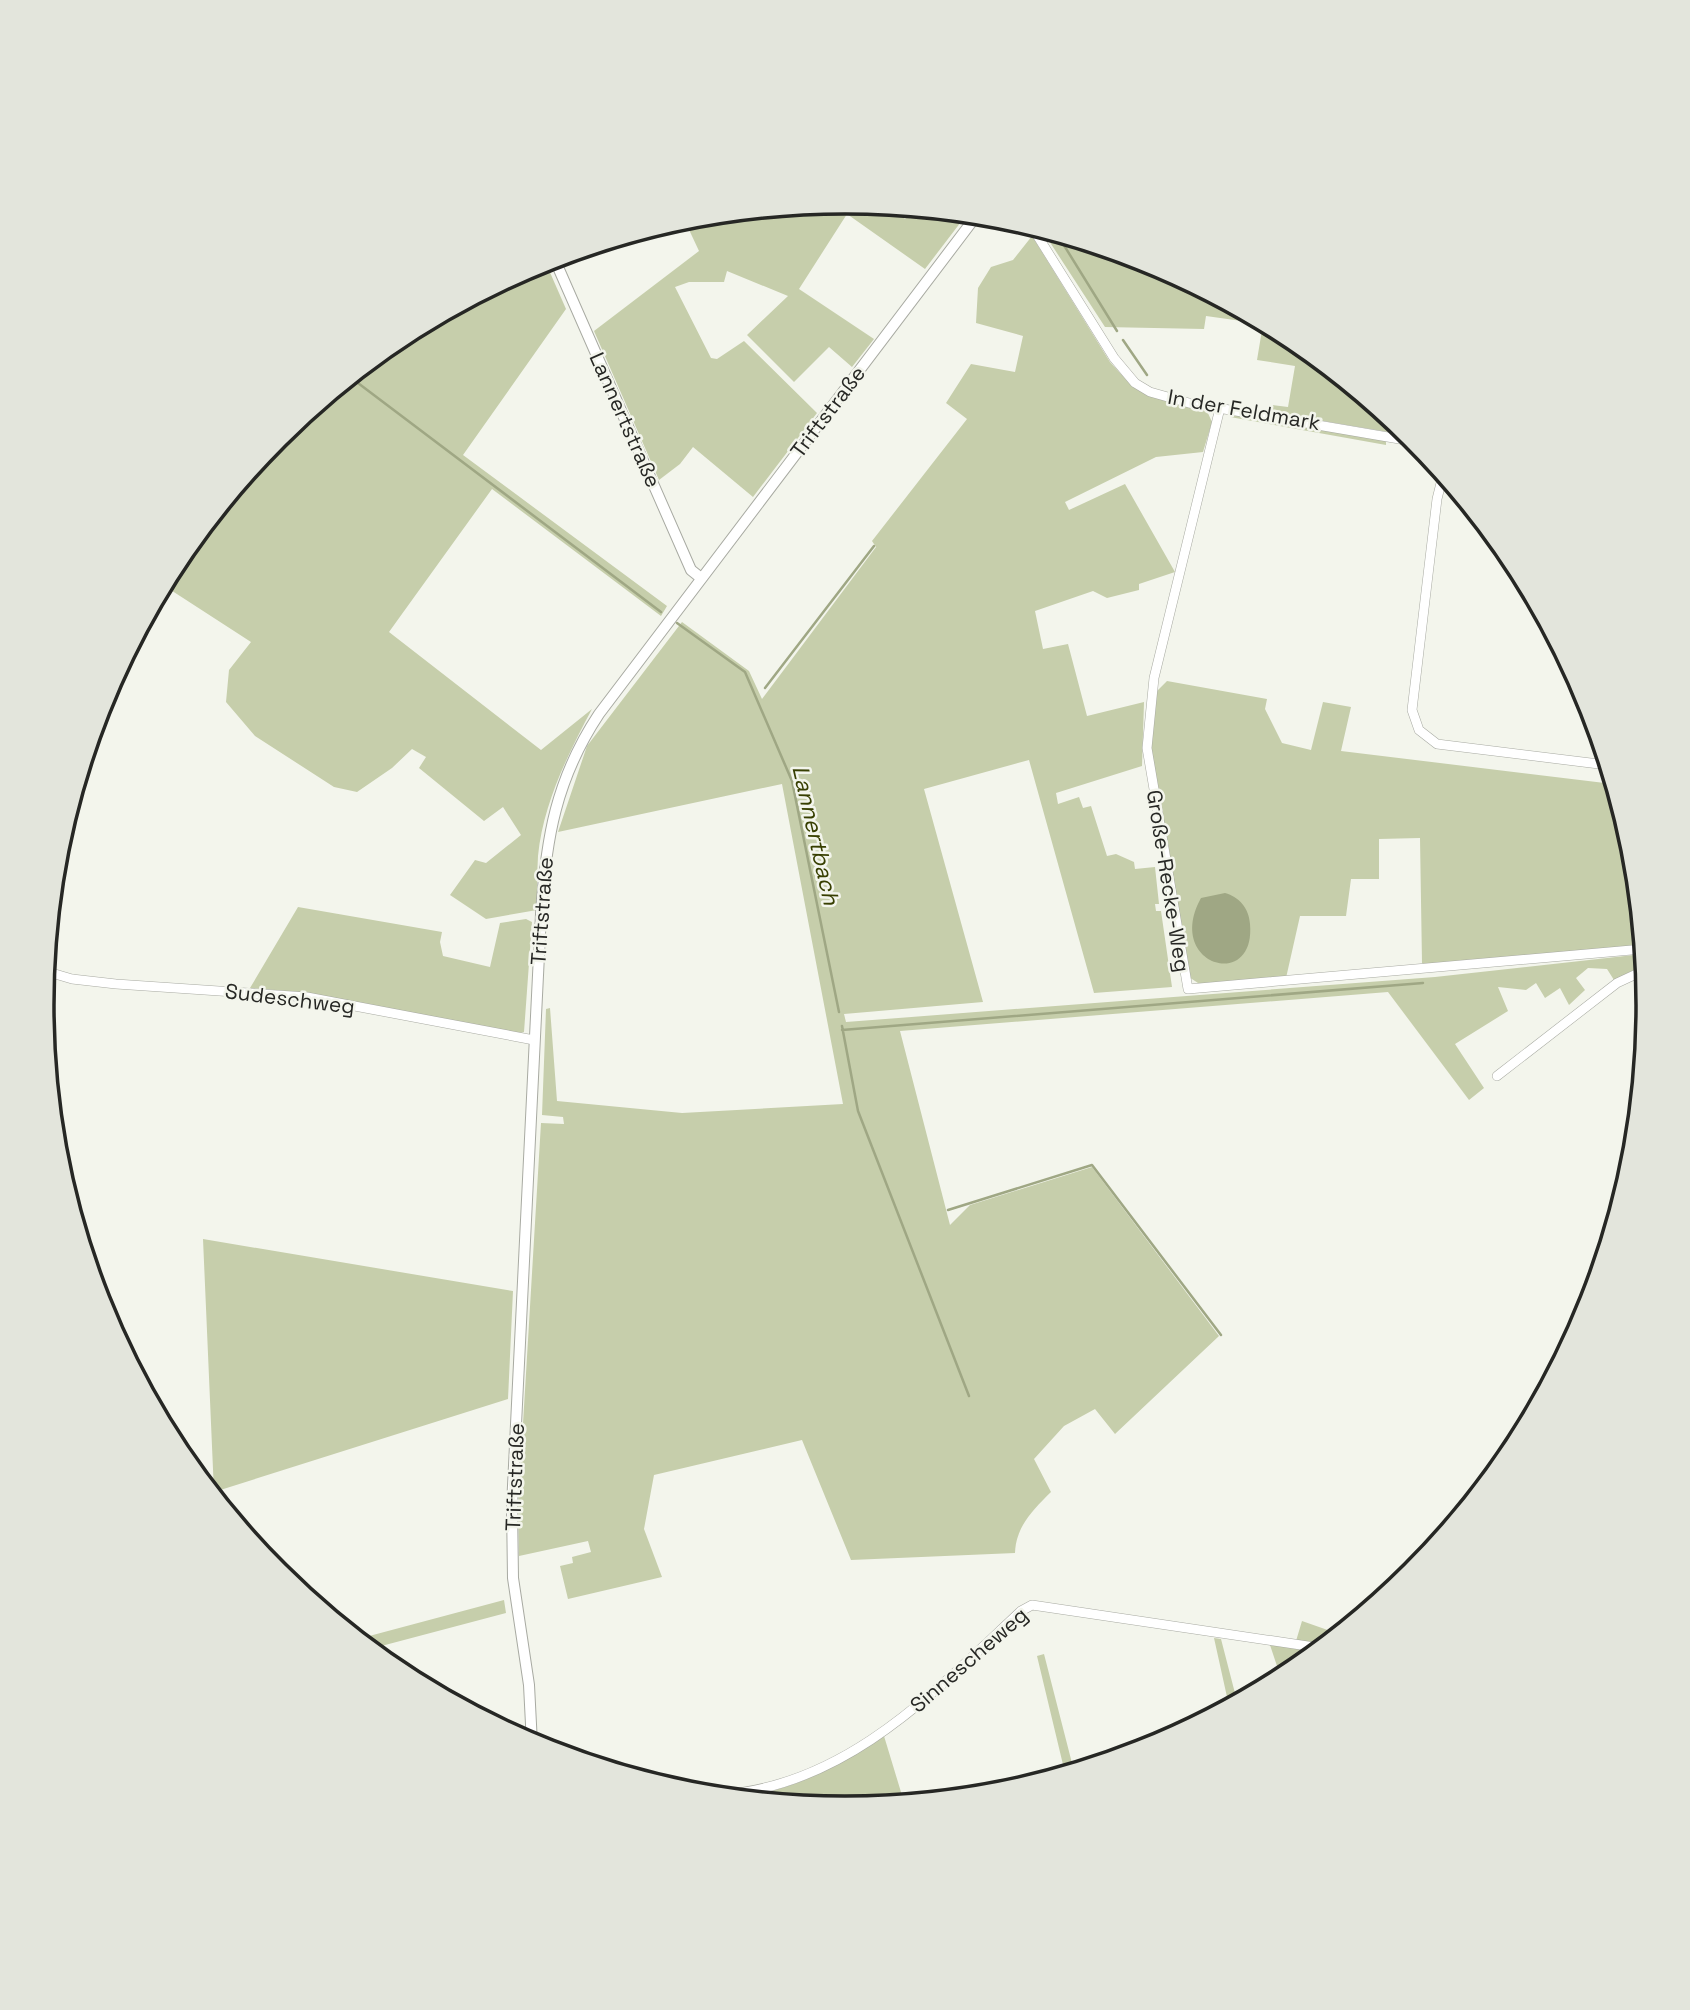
<svg xmlns="http://www.w3.org/2000/svg" width="1690" height="2010" viewBox="0 0 1690 2010" font-family="'Space Grotesk',sans-serif">
  <style>
    .green { fill: #c6ceab }
    .water { fill: #9fa784 }
    .lines { fill: none; stroke-linecap: round; stroke-linejoin: round }
    .stream { stroke: #9fa784; stroke-width: 2.5 }
    .minor-casing { stroke: #a8aaa2; stroke-width: 10 }
    .tertiary-casing { stroke: #a8aaa2; stroke-width: 12 }
    .minor { stroke: #fff; stroke-width: 9 }
    .tertiary { stroke: #fff; stroke-width: 10 }
    .labels { text-anchor: middle; stroke-width: 5; stroke-linejoin: round; paint-order: stroke }
    .street-label { font-size: 21px; fill: #262724; stroke: #f3f5ec }
    .water-label { font-size: 23px; font-style: italic; fill: #373f01; stroke: #f3f5ec }
    .rim { fill: none; stroke: #262724; stroke-width: 3.5 }
  </style>
  <rect width="100%" height="100%" fill="#f3f5ec"/>
  <path class="green" d="M845 202 893 207 905 219 914 209 967 214 925 269 847 214 799 289 874 339 852 367 829 347 794 382 747 335 788 296 727 271 724 282H689L675 287 711 358 717 359 744 341 817 413 753 497 693 447 680 464 659 480 594 331 699 251 684 219Z
    M1042 230 1153 263 1291 338 1406 435 1270 412 1272 405 1288 407 1295 366 1257 360 1263 324 1206 316 1204 329 1105 327Z
    M1032 236 1110 362 1131 385 1165 401 1207 411 1212 422 1203 452 1156 457 1065 502 1069 510 1125 484 1175 572 1139 584V590L1107 598 1093 591 1035 611 1043 649 1068 644 1087 716 1144 702 1142 766 1056 793 1058 804 1079 797 1083 808 1091 806 1107 856 1116 854 1134 862 1135 869 1155 867 1159 904H1155L1156 911H1161L1172 987 1094 993 1029 760 924 789 983 1002 844 1014 846 1022 1435 977 1643 954 1644 965 1614 980 1607 969 1588 968 1576 978 1585 990 1569 1005 1560 988 1545 998 1536 983 1526 990 1498 987 1508 1011 1455 1044 1484 1088 1469 1100 1388 992 900 1031 950 1225 970 1205 1092 1167 1219 1336 1115 1434 1095 1409 1064 1426 1034 1459 1051 1492C1033 1510 1016 1526 1015 1553L851 1560 802 1440 654 1475 644 1529 662 1577 568 1599 560 1566 573 1563 572 1557 591 1552 588 1541 519 1556 518 1507 541 1123 564 1124 563 1117 542 1115 546 1009 550 1008 557 1101 682 1113 843 1104 782 784 558 832 587 746 682 622 749 671 762 699 876 547 872 541 967 419 946 403 971 364 1015 372 1023 336 976 323 978 288 991 267 1013 260Z
    M545 261 566 309 463 455 667 606 661 616 492 489 389 632 541 750 592 709C568 754 543 804 538 856 537 873 537 892 537 910L486 919 450 895 475 860 486 863 521 835 503 807 484 821 419 768 426 757 412 749 392 768 357 792 334 787 255 736 226 702 229 670 251 642 163 585 178 559 277 437 399 337Z
    M1232 413 1386 440V445L1230 417Z
    M1167 681 1267 699 1265 709 1282 743 1311 750 1323 702 1351 707 1341 751 1613 784 1633 849 1642 945 1425 966 1422 963 1420 838 1379 839V879H1351L1346 916H1300L1286 978 1201 985 1186 975 1151 751 1153 705 1157 691Z
    M298 907 442 932 440 942 443 956 490 967 500 923 526 919 532 922 524 1032 520 1033 309 993 250 988Z
    M203 1239 513 1291 508 1399 214 1492Z
    M504 1600 506 1613 370 1649 358 1639Z
    M1302 1621 1339 1634 1326 1644 1296 1641Z
    M1214 1638 1221 1639 1237 1701 1229 1706Z
    M1270 1645 1317 1651 1281 1678Z
    M1044 1654 1074 1771 1065 1773 1037 1656Z
    M884 1736 904 1802 845 1808 735 1797C790 1793 839 1766 884 1736Z"/>
  <path class="water" d="M1225 893C1239 897 1249 908 1250 924 1256 992 1164 965 1201 898Z"/>
  <g class="lines">
    <path class="stream" d="M1057 234 1117 331
      M1123 340 1147 375
      M350 377 661 612
      M677 623 745 672 792 781 839 1012
      M765 688 874 546
      M842 1026 858 1111 969 1396
      M842 1030 1423 983
      M948 1210 1092 1165 1221 1335"/>
    <g class="minor-casing">
      <path id="minor" d="M1032 227 1114 358 1135 383 1150 392 1189 403 1417 442
        M1220 408 1154 678 1147 748 1188 989 1643 949
        M1443 475 1437 499 1412 710 1419 730 1437 744 1607 765
        M45 971 72 979 116 984 307 997 534 1040
        M1497 1076 1617 983 1645 970
        M718 1795C845 1787 933 1693 1021 1611L1032 1605 1321 1648"/>
    </g>
    <g class="tertiary-casing">
      <path id="tertiary" d="M554 258 691 570 701 578
        M532 1744 529 1685 513 1578 512 1506 541 914C546 838 556 779 599 714L977 215"/>
    </g>
    <use href="#minor" class="minor"/>
    <use href="#tertiary" class="tertiary"/>
  </g>
  <g class="labels">
    <g class="street-label">
      <text transform="translate(1244 410) rotate(10)" y="7">In der Feldmark</text>
      <text transform="translate(828 412) rotate(-53)" y="7">Triftstraße</text>
      <text transform="translate(625 420) rotate(66)" y="7">Lannertstraße</text>
      <text transform="translate(1168 881) rotate(81)" y="7">Große-Recke-Weg</text>
      <text transform="translate(542 911) rotate(-86)" y="7">Triftstraße</text>
      <text transform="translate(290 999) rotate(7)" y="7">Sudeschweg</text>
      <text transform="translate(515 1477) rotate(-88)" y="7">Triftstraße</text>
      <text transform="translate(969 1660) rotate(-41)" y="7">Sinnescheweg</text>
    </g>
    <g class="water-label">
      <text transform="translate(816 835) rotate(77)" y="8">Lannertbach</text>
    </g>
  </g>
  <path d="M0 0H1690V2010H0ZM54 1005a791 791 0 1 1 1582 0a791 791 0 1 1-1582 0Z" fill="#e3e5dc" fill-rule="evenodd"/>
  <path class="rim" d="M54 1005a791 791 0 1 1 1582 0a791 791 0 1 1-1582 0Z"/>
</svg>
